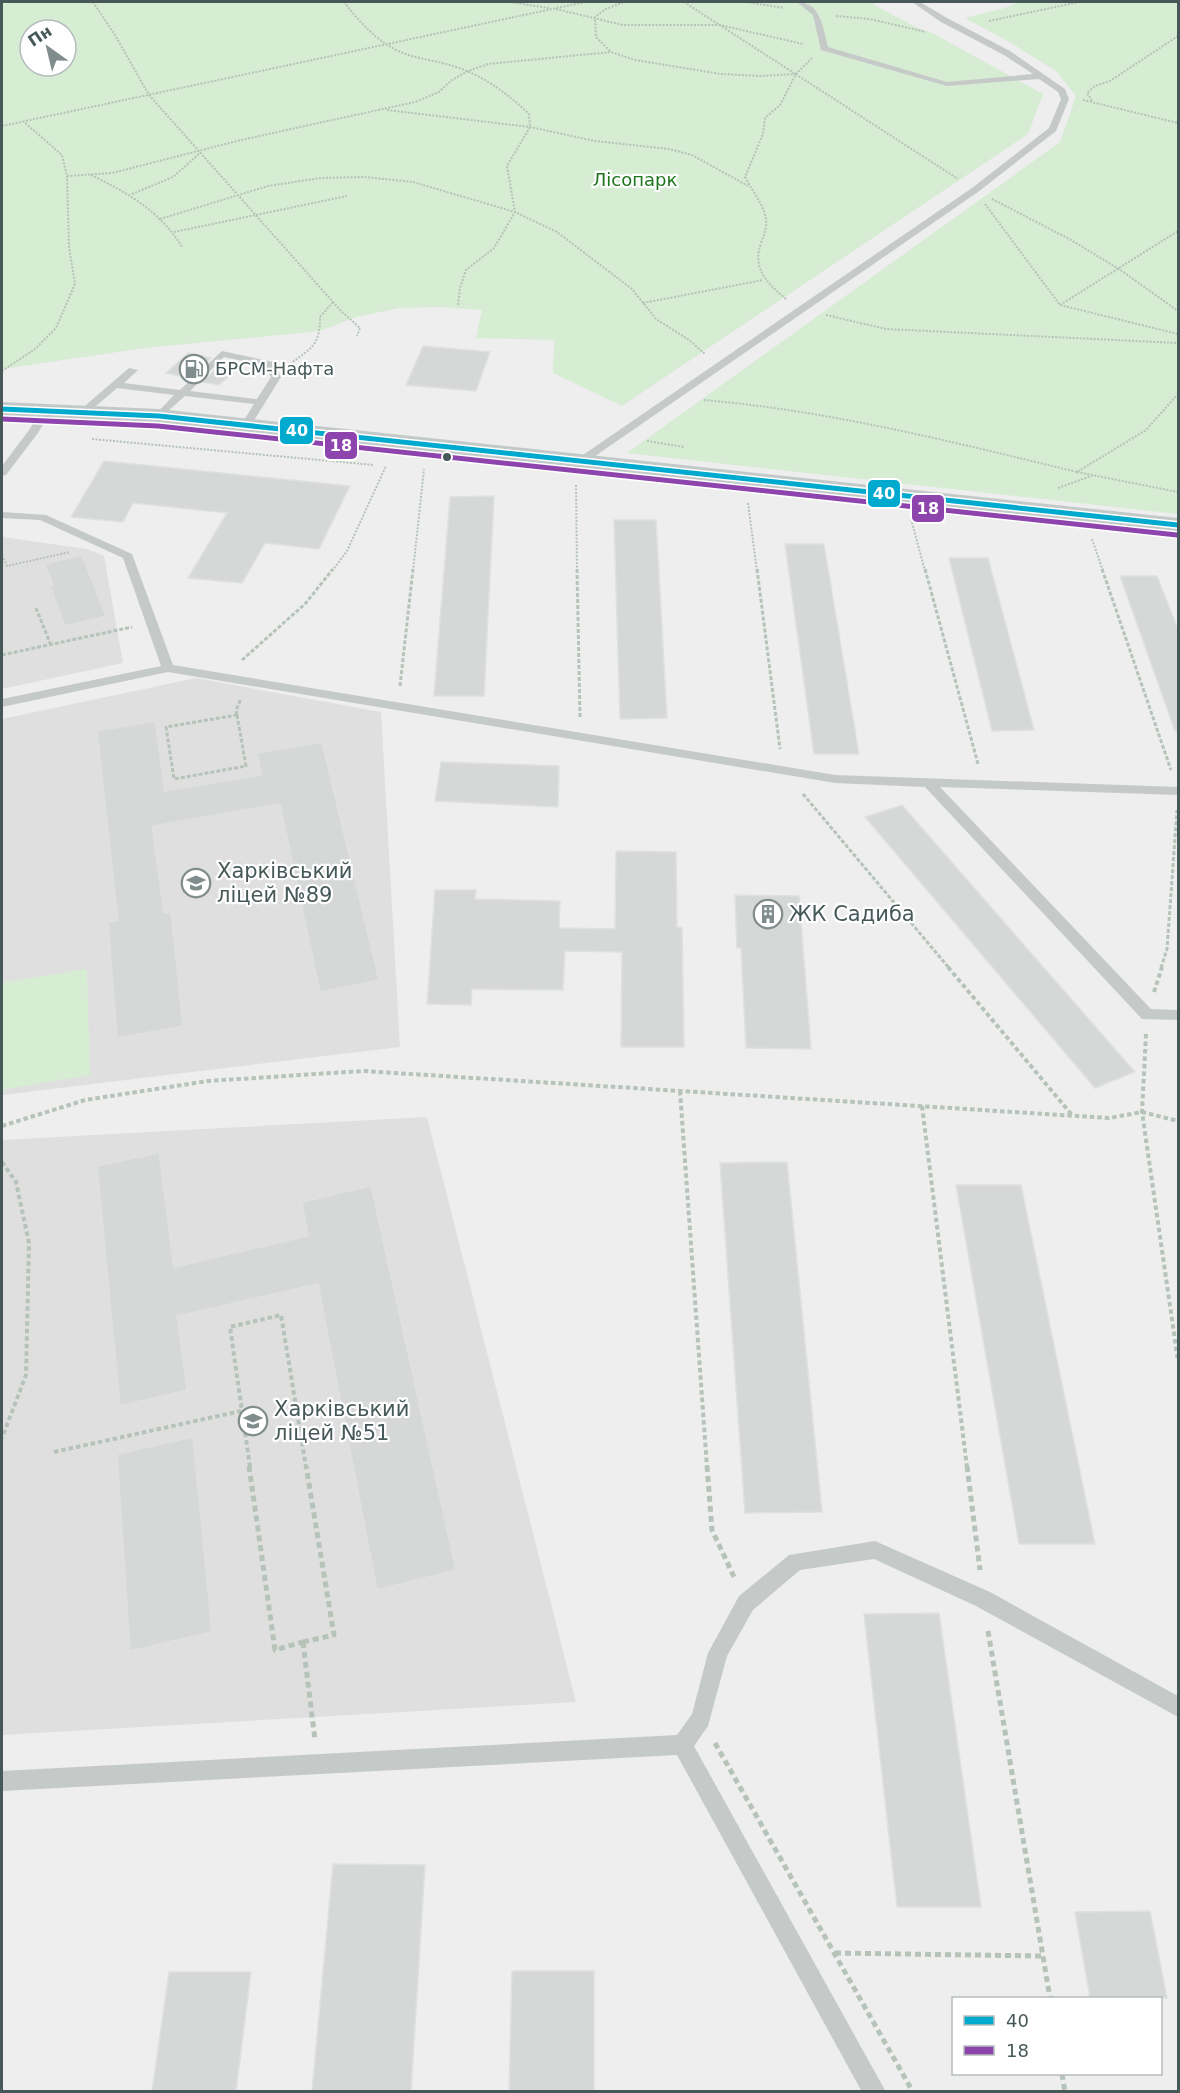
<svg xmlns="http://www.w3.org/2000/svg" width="1180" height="2093" viewBox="0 0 1180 2093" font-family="'DejaVu Sans',sans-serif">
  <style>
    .education { fill: #e0dfe0 }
    .green { fill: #d6ecd3; fill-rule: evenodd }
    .building { fill: #d6d7d7; stroke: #dfe0e1; stroke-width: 1.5 }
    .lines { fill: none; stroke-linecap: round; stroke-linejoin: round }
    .path-far3 { stroke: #b6c3b8; stroke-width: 2; stroke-dasharray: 2 1.5; stroke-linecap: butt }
    .path-far2 { stroke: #b6c3b8; stroke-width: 3; stroke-dasharray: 4 2; stroke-linecap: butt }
    .path-far1 { stroke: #b6c3b8; stroke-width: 4; stroke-dasharray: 4.5 3; stroke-linecap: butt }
    .path { stroke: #b6c3b8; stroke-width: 5; stroke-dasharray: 6 4; stroke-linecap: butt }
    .service { fill: #c5cac9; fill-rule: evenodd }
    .primary { fill: #c3c9c9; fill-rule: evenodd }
    .bus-1-casing { stroke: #fff; stroke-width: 8 }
    .bus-2-casing { stroke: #fff; stroke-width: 8 }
    .bus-1 { stroke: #00a9ce; stroke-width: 5 }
    .bus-2 { stroke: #8e44ad; stroke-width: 5 }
    .bus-dot { fill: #465958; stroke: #fff; stroke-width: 2 }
    .labels { text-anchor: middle; stroke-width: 4.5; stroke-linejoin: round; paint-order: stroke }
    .far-park-label { font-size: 18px; fill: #1e751c; stroke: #fff }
    .far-poi-label { font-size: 18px; fill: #465958; stroke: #fff; text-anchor: start }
    .poi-label { font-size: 21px; fill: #465958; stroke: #fff; text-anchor: start }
    .line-badge { stroke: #fff; stroke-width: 2 }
    .badge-label { font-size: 16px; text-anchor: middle; font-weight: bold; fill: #fff }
  </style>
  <rect width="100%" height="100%" fill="#eee"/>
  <path class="education" d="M2 537 87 549 104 556 123 663 2 689Z
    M196 678 381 712 400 1047 2 1095V719Z
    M427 1117 576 1702 2 1735V1140Z"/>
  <path class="green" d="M2 2H872L876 6 916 27 934 34 1043 94 1028 134 622 406 553 373 554 340 476 338 482 310 439 307 400 308 356 317 320 331 145 348 2 369ZM30 30H66V66H30Z
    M1019 2H1178V514L627 453 1060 142 1076 96 1056 71 1013 44 965 18 1005 8Z
    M87 969 90 1075 2 1090V982Z"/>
  <path class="building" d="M423 346 490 352 476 391 406 385Z
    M188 353 211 358 189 378 166 373Z
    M223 361 241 365 219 385 203 382Z
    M104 461 350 486 319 549 265 543 242 583 188 578 227 513 133 503 123 522 71 517Z
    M494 496 484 696H434L450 497Z
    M614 520H656L667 718 620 719Z
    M785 544H824L859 754H814Z
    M82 555 106 616 65 626 50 586 53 585 45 564Z
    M949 558H988L1034 730 992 731Z
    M1120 576H1157L1179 632V730L1175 731Z
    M155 721 165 791 261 775 257 753 322 742 379 980 320 992 280 804 152 826 164 913 171 912 183 1026 117 1038 108 922 118 921 97 731Z
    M441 762 559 766 558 807 435 801Z
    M902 805 990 906 1135 1072 1095 1088 865 817Z
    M616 851 676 852 677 927H682L684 1047H621L622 952 565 951 563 990 472 989 471 1005 427 1004 435 890H476L475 899 560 901 559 928 615 929Z
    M735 895 799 896 811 1049 746 1048 741 948H737Z
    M159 1153 174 1267 308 1236 302 1202 371 1186 456 1570 377 1590 318 1284 177 1316 187 1390 120 1406 97 1166Z
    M787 1162 822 1512 745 1513 720 1163Z
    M956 1185H1021L1095 1544H1019Z
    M193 1437 212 1632 130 1651 117 1454Z
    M939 1613 981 1907H897L864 1614Z
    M333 1864 425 1865 411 2091H312Z
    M1150 1911 1167 1998H1090L1075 1912Z
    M512 1971H594V2091H509Z
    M169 1972H251L236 2091H152Z"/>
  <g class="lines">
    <path class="path-far3" d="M93 2 115 35 149 95 341 311 360 328 357 336
      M344 2C358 20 374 38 394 49 413 59 436 60 456 67 484 76 508 94 529 114L530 127 507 166 515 212 494 248 466 270 460 288 458 306
      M509 2 549 8
      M684 2 958 179
      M746 2 784 8
      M556 9 623 25H720L803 44
      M836 16 870 19 926 32
      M989 21 1079 2
      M610 51 596 37 595 17 606 9 624 2
      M1083 100 1178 123
      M1092 101 1087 93 1095 86 1110 81 1178 36
      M387 110 530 127 595 141 669 149 692 155 748 186
      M2 126 585 2
      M91 175C128 193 160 211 182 247
      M67 176 112 173 241 140 415 102 439 92 452 80 468 71 488 64 611 52 635 60 721 74 760 76 796 74
      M132 194 173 177 200 153
      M992 199 1071 240 1119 269 1178 311
      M985 204 1060 305 1178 334
      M160 219 268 186 320 178 365 177 413 182 515 212 557 232 632 289 656 319 689 340 705 354
      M174 232 347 196
      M786 299C767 283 752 269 761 243 764 235 767 228 766 220 764 204 752 191 745 177L763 134 765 118 780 105 796 74 812 58
      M643 303 763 280
      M1060 305 1178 231
      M826 315 886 329 1178 343
      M290 364C311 348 320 346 320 317L333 302
      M2 371 35 349 56 328 75 284 69 247 67 176 62 155 24 122
      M704 400C831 411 953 442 1077 472L1146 430 1178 394
      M92 439 374 465
      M647 441 684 447
      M1077 472 1178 492
      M576 485 577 571
      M1058 488 1094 475
      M748 503 757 571
      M911 519 925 571
      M1092 539 1103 571
      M2 555 7 566 70 552
      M332 571 347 551 386 466
      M413 571 424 469"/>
    <path class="path-far2" d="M577 569 580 718
      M757 569 780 749
      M925 569 978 764
      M1102 569 1171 770
      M36 608 50 643
      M2 655 132 627
      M242 660 305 604 333 569
      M400 686 413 569
      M237 715 246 766 174 779 166 727Z
      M237 715 236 711 241 698
      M803 794 949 968
      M1161 968 1167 949 1177 810"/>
    <path class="path-far1" d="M948 967 1072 1115
      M1154 992 1162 967
      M1146 1034 1142 1112 1178 1361
      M680 1091 707 1467
      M922 1106 967 1467
      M2 1126 85 1100 208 1081 363 1071 1109 1118 1142 1112 1178 1121
      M2 1162 16 1182 29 1243 26 1375 2 1438
      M54 1452 241 1411
      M250 1467 230 1327 281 1315 306 1467"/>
    <path class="path" d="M249 1466 275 1650 303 1642
      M707 1466 712 1530 735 1579
      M967 1466 980 1570
      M988 1631 1050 1998
      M303 1642 315 1740
      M303 1642 334 1635 306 1466
      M715 1743 913 2092
      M835 1953 1043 1956
      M1062 2074 1065 2092"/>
    <path class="service" d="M797 2C821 2 823 28 828 47L947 82 1033 74 1004 55 941 22 912 2H920L947 18 1010 51 1065 89 1069 99 1056 131 978 192 588 461H580V457L972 188 1049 128 1061 99 1058 92 1039 79 947 86 821 50 813 15Z
      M222 351 273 362 281 377 250 427 241 425 254 404 185 396 159 419 154 416 174 395 117 388 88 413 79 411 129 368 138 370 124 383 180 390ZM224 357 265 366 271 377 257 399 190 391Z
      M47 406 52 409 38 433 6 475 2 476V466L29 430 43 407Z
      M2 512 46 515 132 554 173 665 835 775 1178 787V795L940 787 1151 1009 1178 1010V1020L1142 1019 925 787 835 783 168 672 2 707V699L161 666 123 558 40 520 2 518Z
      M875 1541 990 1592 1178 1696V1717L976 1606 874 1559 800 1570 753 1610 727 1656 708 1726 694 1746 886 2092H862L677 1755 2 1791V1771L677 1735 692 1714 708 1653 739 1596 789 1555Z"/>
    <path class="primary" d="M2 402 159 409 1178 518V532L159 423 2 416Z"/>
    <g class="bus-1-casing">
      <path id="bus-1" d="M2 409 159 416 1178 525"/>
    </g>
    <g class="bus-2-casing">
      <path id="bus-2" d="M2 419 158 426 1177 535"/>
    </g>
    <use href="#bus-1" class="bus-1"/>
    <use href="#bus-2" class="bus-2"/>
  </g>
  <defs>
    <g id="fuel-ring" transform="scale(1.5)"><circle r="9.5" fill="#fff" stroke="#818d8c" stroke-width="1.5"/><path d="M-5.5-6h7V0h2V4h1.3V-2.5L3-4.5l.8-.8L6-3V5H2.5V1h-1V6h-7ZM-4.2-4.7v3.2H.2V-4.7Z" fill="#818d8c"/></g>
    <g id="school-ring" transform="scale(1.5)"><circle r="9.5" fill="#fff" stroke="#818d8c" stroke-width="1.5"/><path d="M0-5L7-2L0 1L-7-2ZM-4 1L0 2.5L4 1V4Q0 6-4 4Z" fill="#818d8c"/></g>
    <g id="building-ring" transform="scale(1.5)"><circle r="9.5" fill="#fff" stroke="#818d8c" stroke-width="1.5"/><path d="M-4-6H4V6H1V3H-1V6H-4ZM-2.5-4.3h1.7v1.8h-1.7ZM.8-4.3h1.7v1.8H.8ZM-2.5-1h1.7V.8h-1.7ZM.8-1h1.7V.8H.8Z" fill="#818d8c"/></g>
  </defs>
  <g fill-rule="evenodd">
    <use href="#fuel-ring" x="194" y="369"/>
    <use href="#school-ring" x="196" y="883"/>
    <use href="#building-ring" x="768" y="914"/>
    <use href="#school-ring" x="253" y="1421"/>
  </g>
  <circle class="bus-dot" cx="447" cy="457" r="5"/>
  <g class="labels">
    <g class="far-park-label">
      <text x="635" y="186">Лісопарк</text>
    </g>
    <g class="far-poi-label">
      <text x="215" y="375">БРСМ-Нафта</text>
    </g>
    <g class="poi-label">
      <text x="217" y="878">Харківський<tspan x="217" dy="24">ліцей №89</tspan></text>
      <text x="789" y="921">ЖК Садиба</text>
      <text x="274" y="1416">Харківський<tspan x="274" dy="24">ліцей №51</tspan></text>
    </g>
  </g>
  <g class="line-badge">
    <rect x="279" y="416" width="35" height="29" rx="6" fill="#00a9ce"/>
    <rect x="324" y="431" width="34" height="29" rx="6" fill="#8e44ad"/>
    <rect x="867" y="479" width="34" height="29" rx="6" fill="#00a9ce"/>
    <rect x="911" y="494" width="34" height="29" rx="6" fill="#8e44ad"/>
  </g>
  <g class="badge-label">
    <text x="297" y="436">40</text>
    <text x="341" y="451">18</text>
    <text x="884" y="499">40</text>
    <text x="928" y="514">18</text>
  </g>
  <rect width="1180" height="2093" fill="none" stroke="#465958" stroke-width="6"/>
  <rect x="952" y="1997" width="210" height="78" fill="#ffffff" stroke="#b5bdbc" stroke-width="1.5"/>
  <rect x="964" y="2016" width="30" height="9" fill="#00a9ce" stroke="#b5bdbc" stroke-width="1.5"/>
  <text x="1006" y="2027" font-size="18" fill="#465958">40</text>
  <rect x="964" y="2046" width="30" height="9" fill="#8e44ad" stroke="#b5bdbc" stroke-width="1.5"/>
  <text x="1006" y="2057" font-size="18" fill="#465958">18</text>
  <g transform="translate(48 48) rotate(326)"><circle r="28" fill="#ffffff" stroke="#b5bdbc" stroke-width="1.5"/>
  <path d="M0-4.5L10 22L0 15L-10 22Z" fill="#818d8c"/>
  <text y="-9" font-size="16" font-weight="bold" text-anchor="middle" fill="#465958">Пн</text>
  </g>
</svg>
